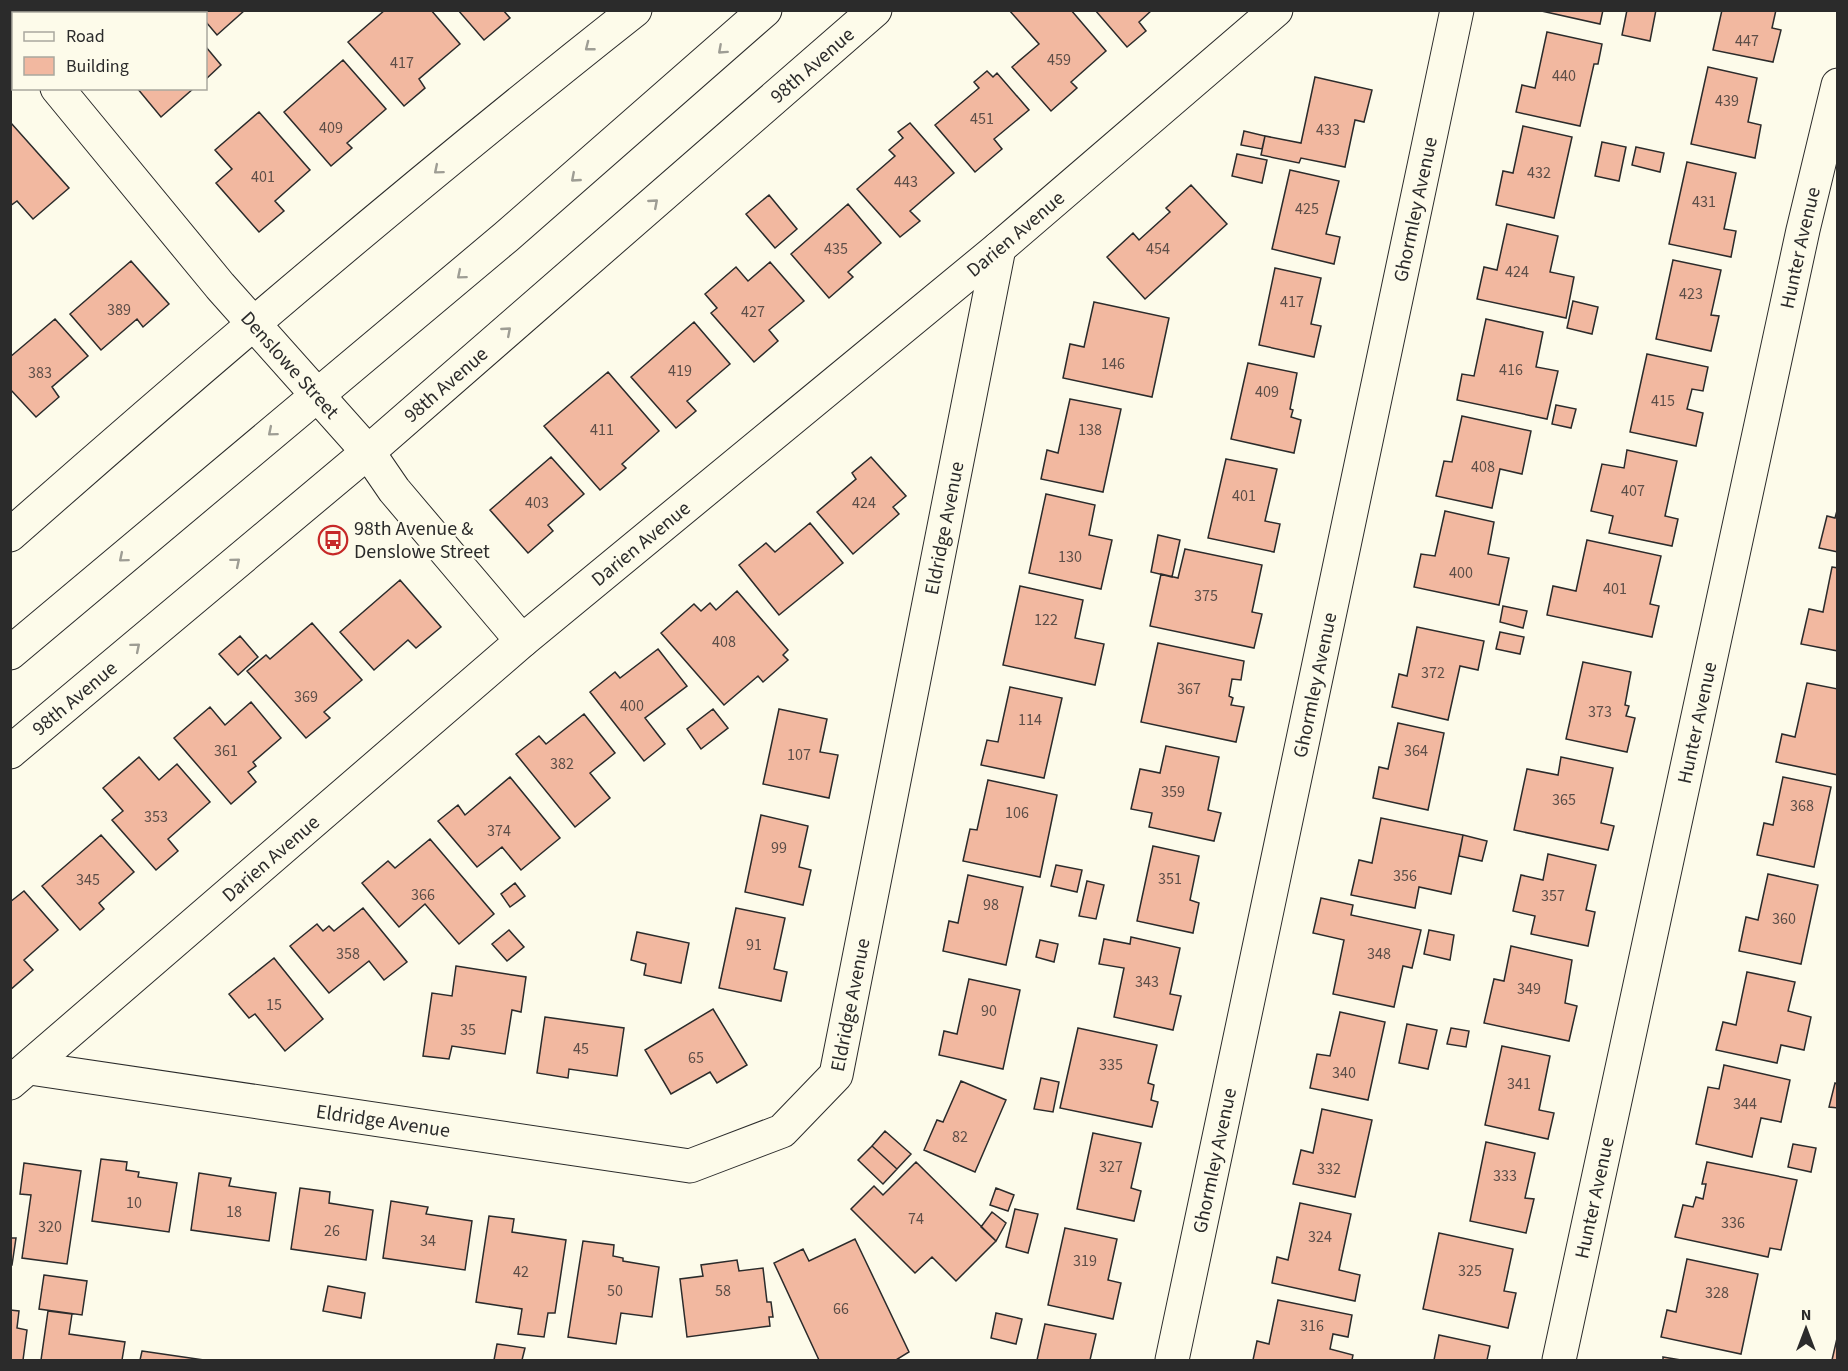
<svg xmlns="http://www.w3.org/2000/svg" width="1848" height="1371" viewBox="0 0 1848 1371" font-family="'Source Sans 3',sans-serif">
  <style>
    .building { fill: #f2b8a0; stroke: #2b2b2b; stroke-width: 1.5 }
    .lines { fill: none; stroke-linecap: round; stroke-linejoin: round }
    .minor-casing { stroke: #2b2b2b; stroke-width: 35 }
    .major-casing { stroke: #2b2b2b; stroke-width: 35 }
    .minor { stroke: #fdfbea; stroke-width: 33 }
    .major { stroke: #fdfbea; stroke-width: 33 }
    .oneway { stroke: #9e9d94 }
    .labels { text-anchor: middle; stroke-width: 4.5; stroke-linejoin: round; paint-order: stroke }
    .number-label { font-size: 16px; fill: #5d4e48 }
    .street-label { font-size: 20px; fill: #2b2b2b; stroke: #fdfbea }
    .poi-label { font-size: 20px; fill: #2b2b2b; stroke: #fdfbea; text-anchor: start }
  </style>
  <rect width="100%" height="100%" fill="#fdfbea"/>
  <path class="building" d="M102 10H138L134 14H101Z
    M162 10H174L176 14H158Z
    M196 10H245L217 35 206 22V14Z
    M385 10H431L460 44 419 79 425 88 404 106 348 42Z
    M458 10H503L510 18 484 40Z
    M1009 10H1071L1106 51 1071 82 1077 88 1051 111 1012 67 1039 44Z
    M1095 10H1152L1139 22 1146 31 1127 47Z
    M1537 10H1603L1600 24Z
    M1627 10H1656L1650 41 1622 35Z
    M1722 10H1776L1772 28 1781 30 1773 62 1713 50Z
    M1547 32 1602 44 1598 64H1594L1580 126 1516 112 1522 85 1535 88Z
    M206 47 221 65 206 79Z
    M343 60 386 109 347 143 352 148 331 166 284 112Z
    M1708 67 1757 78 1748 122 1761 125 1755 158 1691 144Z
    M987 71 993 77 997 73 1029 110 994 139 1002 149 975 172 935 125 979 88 974 82Z
    M1315 77 1372 90 1364 122 1355 120 1345 167 1301 158 1299 163 1261 155 1265 136 1301 143Z
    M137 88H194L161 117Z
    M259 112 310 170 275 201 284 211 259 232 216 183 232 169 215 150Z
    M11 123 69 188 33 219 17 201 10 206Z
    M910 123 954 173 910 211 920 221 900 237 857 189 895 156 889 150 903 138 898 132Z
    M1523 126 1572 137 1554 218 1496 205 1503 171 1513 173Z
    M1244 131 1265 136 1262 149 1241 145Z
    M1602 142 1626 147 1619 181 1595 176Z
    M1636 147 1664 153 1660 172 1632 165Z
    M1237 154 1267 160 1262 183 1232 176Z
    M1687 162 1736 173 1724 229 1736 231 1731 257 1669 244Z
    M1290 170 1339 181 1326 234 1340 237 1334 264 1272 249Z
    M1191 185 1227 224 1145 299 1107 257 1133 233 1139 240 1170 212 1166 208Z
    M769 195 797 229 775 248 746 214Z
    M848 204 881 243 848 272 853 277 829 298 791 254Z
    M1507 224 1558 236 1550 272 1574 277 1566 318 1477 299 1484 267 1497 270Z
    M1673 260 1721 270 1711 315 1719 316 1711 351 1656 339Z
    M131 261 169 304 143 327 137 319 101 350 70 314Z
    M770 262 804 301 769 330 778 341 754 362 711 313 717 308 705 294 736 267 748 281Z
    M1275 268 1321 278 1311 324 1321 326 1314 357 1259 345Z
    M1573 301 1598 307 1592 334 1567 328Z
    M1094 302 1169 318 1152 397 1063 378 1070 344 1084 347Z
    M55 319 88 356 52 387 59 397 36 417 10 389V357Z
    M1486 319 1543 332 1536 367 1558 371 1547 419 1457 400 1462 374 1474 376Z
    M694 322 730 364 687 401 696 411 676 428 631 377Z
    M1647 354 1708 367 1703 391 1692 389 1687 409 1703 413 1696 446 1630 432Z
    M1248 363 1297 373 1290 409 1293 410 1291 417 1301 420 1294 453 1231 439Z
    M608 372 659 431 622 464 626 468 600 490 544 426Z
    M1070 399 1121 409 1103 492 1041 479 1047 450 1058 453Z
    M1556 405 1576 409 1571 428 1552 424Z
    M1462 416 1531 431 1522 474 1500 469 1492 508 1436 496 1444 461 1452 462Z
    M1627 450 1677 461 1665 516 1678 519 1672 546 1609 533 1613 516 1591 511 1602 464 1624 468Z
    M551 457 584 494 548 525 553 531 528 553 490 510Z
    M871 457 906 496 893 507 899 514 853 554 817 512 856 479 852 473Z
    M1226 459 1277 469 1265 521 1280 524 1274 552 1208 538Z
    M1046 494 1095 505 1089 535 1112 540 1101 589 1029 573Z
    M1838 507V552L1819 548 1827 516 1835 518Z
    M1445 511 1494 522 1488 554 1509 558 1499 605 1414 587 1421 554 1435 556Z
    M810 523 843 563 779 615 739 565 766 543 775 552Z
    M1158 535 1180 540 1172 577 1151 572Z
    M1587 540 1661 556 1650 604 1659 606 1652 637 1547 615 1553 586 1576 591Z
    M1185 549 1262 565 1252 612 1262 614 1254 648 1150 626 1161 574 1178 578Z
    M1832 567 1838 568V651L1801 644 1809 609 1823 612Z
    M400 580 441 627 416 648 408 640 374 670 340 632Z
    M1020 586 1083 600 1075 638 1104 644 1095 685 1003 665Z
    M737 591 788 650 783 655 788 660 763 682 758 676 724 705 661 633 694 604 701 611 710 603 716 610Z
    M1503 606 1527 611 1523 628 1500 622Z
    M312 623 362 680 324 712 330 718 306 738 247 671 266 655 270 659Z
    M1417 627 1484 641 1478 670 1460 666 1448 720 1392 707 1399 674 1407 676Z
    M1500 632 1524 637 1520 654 1496 649Z
    M240 636 258 657 238 675 219 654Z
    M1158 643 1244 661 1241 680 1232 679 1229 696 1233 698 1231 705 1244 707 1236 742 1141 722Z
    M658 649 687 686 645 718 665 744 644 761 590 692 615 672 620 678Z
    M1583 662 1631 672 1625 705 1629 706 1626 716 1635 718 1627 752 1566 739Z
    M1807 683 1838 689V775L1776 762 1782 734 1795 737Z
    M1010 687 1062 698 1044 778 981 765 987 740 998 742Z
    M251 702 281 738 253 762 256 766 248 772 256 782 231 804 174 738 210 707 225 725Z
    M713 709 728 728 701 749 687 729Z
    M779 709 827 719 820 752 838 755 829 798 763 784Z
    M584 714 615 753 590 773 610 798 575 827 516 754 539 736 546 744Z
    M1398 723 1444 733 1428 810 1373 798 1379 767 1388 769Z
    M1166 746 1219 757 1208 810 1221 813 1214 841 1149 827 1152 813 1131 809 1140 769 1160 773Z
    M139 757 159 780 177 764 210 802 168 839 178 851 156 870 112 820 123 811 103 788Z
    M1561 757 1613 768 1601 823 1614 826 1608 850 1514 830 1527 769 1558 775Z
    M510 777 560 838 521 870 502 847 477 867 438 821 458 805 465 815Z
    M1783 777 1831 787 1814 867 1757 855 1764 823 1773 825Z
    M988 780 1057 795 1040 877 963 861 970 829 977 830Z
    M761 815 808 826 799 867 811 870 803 905 745 892Z
    M1381 818 1463 835 1451 894 1419 887 1415 908 1351 895 1359 860 1372 863Z
    M101 835 134 872 99 903 104 909 80 930 42 886Z
    M1463 835 1487 841 1482 861 1459 856Z
    M430 839 494 914 459 944 425 904 399 927 362 883 388 861 395 868Z
    M1153 846 1199 856 1190 900 1199 903 1193 933 1137 921Z
    M1548 854 1596 865 1586 910 1595 912 1588 946 1531 934 1535 916 1513 911 1521 875 1543 880Z
    M1056 865 1082 870 1077 892 1051 886Z
    M1768 874 1818 885 1801 964 1739 951 1746 917 1758 920Z
    M968 875 1023 887 1006 965 943 951 949 921 958 923Z
    M1087 881 1104 885 1096 919 1079 916Z
    M515 883 525 896 510 907 501 894Z
    M24 891 58 930 24 960 33 970 10 990V902Z
    M1321 898 1353 905 1351 915 1421 930 1412 968 1403 966 1394 1007 1333 994 1344 940 1313 933Z
    M363 908 407 962 384 980 369 961 329 993 290 946 317 924 323 931 329 926 334 931Z
    M736 908 785 918 774 969 787 972 781 1001 719 988Z
    M509 930 524 947 507 961 492 944Z
    M1429 930 1454 935 1450 960 1424 954Z
    M637 932 689 943 681 983 644 975 646 964 631 960Z
    M1131 937 1180 948 1170 994 1181 996 1173 1030 1114 1017 1124 968 1099 964 1104 939 1130 944Z
    M1040 940 1058 944 1054 962 1036 957Z
    M1511 946 1572 960 1565 1003 1577 1006 1569 1041 1484 1023 1494 979 1504 981Z
    M274 958 323 1019 285 1051 255 1014 249 1018 229 994Z
    M456 966 526 977 521 1012 512 1010 505 1054 452 1046 449 1059 423 1056 432 993 452 996Z
    M1747 972 1795 982 1788 1011 1811 1017 1804 1050 1781 1045 1777 1063 1716 1050 1723 1022 1736 1025Z
    M969 979 1020 990 1003 1069 939 1055 944 1031 957 1034Z
    M713 1009 747 1065 717 1083 710 1072 671 1094 645 1050Z
    M1340 1012 1385 1022 1368 1100 1310 1088 1317 1054 1330 1056Z
    M545 1017 624 1028 617 1076 569 1069 568 1078 537 1073Z
    M1407 1024 1437 1030 1428 1069 1399 1063Z
    M1078 1028 1157 1045 1148 1083 1154 1085 1151 1100 1158 1102 1152 1127 1060 1108Z
    M1451 1028 1469 1031 1466 1047 1447 1044Z
    M1502 1046 1550 1056 1539 1110 1554 1113 1548 1139 1485 1125Z
    M1724 1065 1790 1080 1781 1122 1761 1118 1752 1157 1696 1144 1708 1087 1719 1089Z
    M1041 1078 1059 1082 1053 1112 1034 1109Z
    M961 1081 1006 1100 975 1172 924 1150 937 1120 943 1122Z
    M1835 1083 1838 1084V1108L1829 1107Z
    M1322 1109 1372 1120 1355 1197 1293 1184 1301 1150 1313 1153Z
    M885 1131 911 1154 897 1169 872 1146Z
    M1093 1133 1141 1143 1131 1188 1141 1191 1134 1221 1077 1209Z
    M1486 1142 1535 1153 1525 1198 1534 1199 1526 1233 1470 1221Z
    M1793 1144 1816 1148 1811 1172 1788 1167Z
    M872 1146 897 1169 883 1184 858 1160Z
    M101 1159 127 1162 126 1170 139 1172 138 1177 177 1183 169 1232 92 1221Z
    M916 1162 996 1241 956 1281 932 1257 915 1273 851 1209 874 1186 883 1195Z
    M1707 1162 1797 1180 1781 1250 1770 1248 1768 1257 1675 1237 1683 1205 1693 1207 1696 1197 1703 1199 1706 1184H1702Z
    M24 1163 81 1171 67 1264 22 1258 31 1195 20 1194Z
    M199 1173 231 1178 229 1186 276 1193 269 1241 191 1230Z
    M300 1188 330 1192 329 1203 373 1210 366 1260 291 1249Z
    M996 1188 1014 1195 1008 1211 990 1205Z
    M391 1201 428 1207 426 1214 472 1221 465 1270 383 1258Z
    M1300 1203 1351 1214 1339 1270 1360 1275 1355 1301 1272 1283 1277 1257 1288 1260Z
    M1015 1209 1038 1214 1028 1253 1006 1247Z
    M992 1212 1006 1223 996 1241 981 1227Z
    M489 1216 514 1219 512 1232 566 1240 555 1313H548L544 1337 518 1334 522 1309 476 1302Z
    M1065 1228 1117 1239 1108 1280 1121 1283 1113 1319 1048 1305Z
    M1439 1233 1513 1249 1504 1291 1516 1293 1508 1328 1423 1309Z
    M10 1238H16L12 1265H10Z
    M855 1239 909 1352 896 1360H819L774 1263 803 1249 809 1261Z
    M583 1241 614 1245 613 1256 623 1258V1261L659 1267 652 1317 621 1313 616 1344 568 1337Z
    M1687 1259 1758 1274 1741 1354 1661 1337 1667 1310 1676 1312Z
    M737 1260 739 1271 763 1268 767 1302H771L773 1317H769L770 1326 687 1337 680 1279 703 1276 701 1265Z
    M44 1275 87 1281 82 1315 39 1309Z
    M328 1286 365 1293 361 1318 323 1311Z
    M1278 1300 1352 1315 1348 1337 1333 1334 1330 1349 1353 1355 1352 1360H1253L1257 1341 1269 1344Z
    M10 1310 19 1311 17 1328 27 1330 23 1360H10Z
    M48 1311 72 1314 69 1334 125 1342 122 1360H41Z
    M996 1313 1022 1319 1016 1344 991 1338Z
    M1045 1324 1096 1334 1090 1360H1037Z
    M1838 1334V1360H1832Z
    M1439 1335 1490 1346 1487 1360H1434Z
    M497 1344 525 1348 522 1360H494Z
    M142 1351 204 1360H140Z
    M1663 1357 1681 1360H1663Z"/>
  <g class="lines">
    <g class="minor-casing">
      <g id="minor">
        <path d="M27 14 31 10"/>
        <path d="M10 32 14 36"/>
        <path id="s1" d="M57 88 220 286 368 452 394 490 522 641"/>
        <path d="M10 535C214 355 421 179 635 10"/>
        <path id="s2" d="M30 1068 690 1166 782 1131 836 1075 999 248"/>
        <path id="s3" d="M10 1083 522 641 999 248 1276 10"/>
        <path id="s4" d="M1172 1360 1457 10"/>
        <path id="s5" d="M1559 1360 1803 230 1838 85"/>
      </g>
    </g>
    <g class="major-casing">
      <g id="major">
        <path d="M10 653 506 237 765 10"/>
        <path id="s6" d="M10 752 368 452 875 10"/>
      </g>
    </g>
    <use href="#minor" class="minor"/>
    <use href="#major" class="major"/>
  </g>
  <defs><path id="oneway-chevron" d="M-2-3.5L2.5 0L-2 3.5" fill="none" stroke-width="1.6" stroke-linecap="round" stroke-linejoin="round" transform="scale(1.5)"/></defs>
  <g class="oneway">
    <use href="#oneway-chevron" transform="translate(589 47) rotate(142)"/>
    <use href="#oneway-chevron" transform="translate(722 50) rotate(138)"/>
    <use href="#oneway-chevron" transform="translate(438 170) rotate(140)"/>
    <use href="#oneway-chevron" transform="translate(575 178) rotate(139)"/>
    <use href="#oneway-chevron" transform="translate(654 203) rotate(-41)"/>
    <use href="#oneway-chevron" transform="translate(461 275) rotate(140)"/>
    <use href="#oneway-chevron" transform="translate(507 331) rotate(-41)"/>
    <use href="#oneway-chevron" transform="translate(272 432) rotate(140)"/>
    <use href="#oneway-chevron" transform="translate(123 558) rotate(140)"/>
    <use href="#oneway-chevron" transform="translate(236 562) rotate(-40)"/>
    <use href="#oneway-chevron" transform="translate(136 647) rotate(-40)"/>
  </g>
  <defs>
    <g id="bus-ring" transform="scale(1.5)"><circle r="9.5" fill="#fdfbea" stroke="#c62828" stroke-width="1.5"/><path d="M-5-6H5V4H4V6H2V4H-2V6H-4V4H-5ZM-3.5-4V0h7V-4ZM-3.5 1.2v1.5H-2V1.2ZM2 1.2v1.5H3.5V1.2Z" fill="#c62828"/></g>
  </defs>
  <g fill-rule="evenodd">
    <use href="#bus-ring" x="333" y="540"/>
  </g>
  <g class="labels">
    <g class="number-label">
      <text x="1747" y="46">447</text>
      <text x="1059" y="65">459</text>
      <text x="402" y="68">417</text>
      <text x="1564" y="81">440</text>
      <text x="1727" y="106">439</text>
      <text x="982" y="124">451</text>
      <text x="331" y="133">409</text>
      <text x="1328" y="135">433</text>
      <text x="1539" y="178">432</text>
      <text x="263" y="182">401</text>
      <text x="906" y="187">443</text>
      <text x="1704" y="207">431</text>
      <text x="1307" y="214">425</text>
      <text x="836" y="254">435</text>
      <text x="1158" y="254">454</text>
      <text x="1517" y="277">424</text>
      <text x="1691" y="299">423</text>
      <text x="1292" y="307">417</text>
      <text x="119" y="315">389</text>
      <text x="753" y="317">427</text>
      <text x="1113" y="369">146</text>
      <text x="1511" y="375">416</text>
      <text x="680" y="376">419</text>
      <text x="40" y="378">383</text>
      <text x="1267" y="397">409</text>
      <text x="1663" y="406">415</text>
      <text x="602" y="435">411</text>
      <text x="1090" y="435">138</text>
      <text x="1483" y="472">408</text>
      <text x="1633" y="496">407</text>
      <text x="1244" y="501">401</text>
      <text x="537" y="508">403</text>
      <text x="864" y="508">424</text>
      <text x="1070" y="562">130</text>
      <text x="1461" y="578">400</text>
      <text x="1615" y="594">401</text>
      <text x="1206" y="601">375</text>
      <text x="1046" y="625">122</text>
      <text x="724" y="647">408</text>
      <text x="1433" y="678">372</text>
      <text x="1189" y="694">367</text>
      <text x="306" y="702">369</text>
      <text x="632" y="711">400</text>
      <text x="1600" y="717">373</text>
      <text x="1030" y="725">114</text>
      <text x="226" y="756">361</text>
      <text x="1416" y="756">364</text>
      <text x="799" y="760">107</text>
      <text x="562" y="769">382</text>
      <text x="1173" y="797">359</text>
      <text x="1564" y="805">365</text>
      <text x="1802" y="811">368</text>
      <text x="1017" y="818">106</text>
      <text x="156" y="822">353</text>
      <text x="499" y="836">374</text>
      <text x="779" y="853">99</text>
      <text x="1405" y="881">356</text>
      <text x="1170" y="884">351</text>
      <text x="88" y="885">345</text>
      <text x="423" y="900">366</text>
      <text x="1553" y="901">357</text>
      <text x="991" y="910">98</text>
      <text x="1784" y="924">360</text>
      <text x="754" y="950">91</text>
      <text x="348" y="959">358</text>
      <text x="1379" y="959">348</text>
      <text x="1147" y="987">343</text>
      <text x="1529" y="994">349</text>
      <text x="274" y="1010">15</text>
      <text x="989" y="1016">90</text>
      <text x="468" y="1035">35</text>
      <text x="581" y="1054">45</text>
      <text x="696" y="1063">65</text>
      <text x="1111" y="1070">335</text>
      <text x="1344" y="1078">340</text>
      <text x="1519" y="1089">341</text>
      <text x="1745" y="1109">344</text>
      <text x="960" y="1142">82</text>
      <text x="1111" y="1172">327</text>
      <text x="1329" y="1174">332</text>
      <text x="1505" y="1181">333</text>
      <text x="134" y="1208">10</text>
      <text x="234" y="1217">18</text>
      <text x="916" y="1224">74</text>
      <text x="1733" y="1228">336</text>
      <text x="50" y="1232">320</text>
      <text x="332" y="1236">26</text>
      <text x="1320" y="1242">324</text>
      <text x="428" y="1246">34</text>
      <text x="1085" y="1266">319</text>
      <text x="1470" y="1276">325</text>
      <text x="521" y="1277">42</text>
      <text x="615" y="1296">50</text>
      <text x="723" y="1296">58</text>
      <text x="1717" y="1298">328</text>
      <text x="841" y="1314">66</text>
      <text x="1312" y="1331">316</text>
    </g>
    <g class="street-label">
      <text dy="7" stroke="none"><textPath href="#s6" startOffset="1056">98th Avenue</textPath></text>
      <text dy="7" stroke="none"><textPath href="#s4" startOffset="1176">Ghormley Avenue</textPath></text>
      <text dy="7" stroke="none"><textPath href="#s3" startOffset="1316">Darien Avenue</textPath></text>
      <text dy="7" stroke="none"><textPath href="#s5" startOffset="1138">Hunter Avenue</textPath></text>
      <text dy="7" stroke="none"><textPath href="#s1" startOffset="362">Denslowe Street</textPath></text>
      <text dy="7" stroke="none"><textPath href="#s6" startOffset="570">98th Avenue</textPath></text>
      <text dy="7" stroke="none"><textPath href="#s2" startOffset="1401">Eldridge Avenue</textPath></text>
      <text dy="7" stroke="none"><textPath href="#s3" startOffset="830">Darien Avenue</textPath></text>
      <text dy="7" stroke="none"><textPath href="#s4" startOffset="690">Ghormley Avenue</textPath></text>
      <text dy="7" stroke="none"><textPath href="#s6" startOffset="84">98th Avenue</textPath></text>
      <text dy="7" stroke="none"><textPath href="#s5" startOffset="652">Hunter Avenue</textPath></text>
      <text dy="7" stroke="none"><textPath href="#s3" startOffset="344">Darien Avenue</textPath></text>
      <text dy="7" stroke="none"><textPath href="#s2" startOffset="915">Eldridge Avenue</textPath></text>
      <text dy="7" stroke="none"><textPath href="#s2" startOffset="357">Eldridge Avenue</textPath></text>
      <text dy="7" stroke="none"><textPath href="#s4" startOffset="204">Ghormley Avenue</textPath></text>
      <text dy="7" stroke="none"><textPath href="#s5" startOffset="166">Hunter Avenue</textPath></text>
    </g>
    <g class="poi-label">
      <text x="354" y="535">98th Avenue &amp;<tspan x="354" dy="23">Denslowe Street</tspan></text>
    </g>
  </g>
  <rect width="1848" height="1371" fill="none" stroke="#2b2b2b" stroke-width="24"/>
  <rect x="12" y="12" width="195" height="78" fill="#fdfbea" stroke="#a9a89e" stroke-width="1.5"/>
  <rect x="24" y="32" width="30" height="9" fill="#fdfbea" stroke="#a9a89e" stroke-width="1.5"/>
  <text x="66" y="42" font-size="18" fill="#2b2b2b">Road</text>
  <rect x="24" y="57" width="30" height="18" fill="#f2b8a0" stroke="#a9a89e" stroke-width="1.5"/>
  <text x="66" y="72" font-size="18" fill="#2b2b2b">Building</text>
  <g transform="translate(1806 1329)" stroke="#fdfbea" stroke-width="4.5" paint-order="stroke">
  <path d="M0-4.5L10 22L0 15L-10 22Z" fill="#2b2b2b"/>
  <text y="-9" font-size="16" font-weight="bold" text-anchor="middle" fill="#2b2b2b">N</text>
  </g>
</svg>
